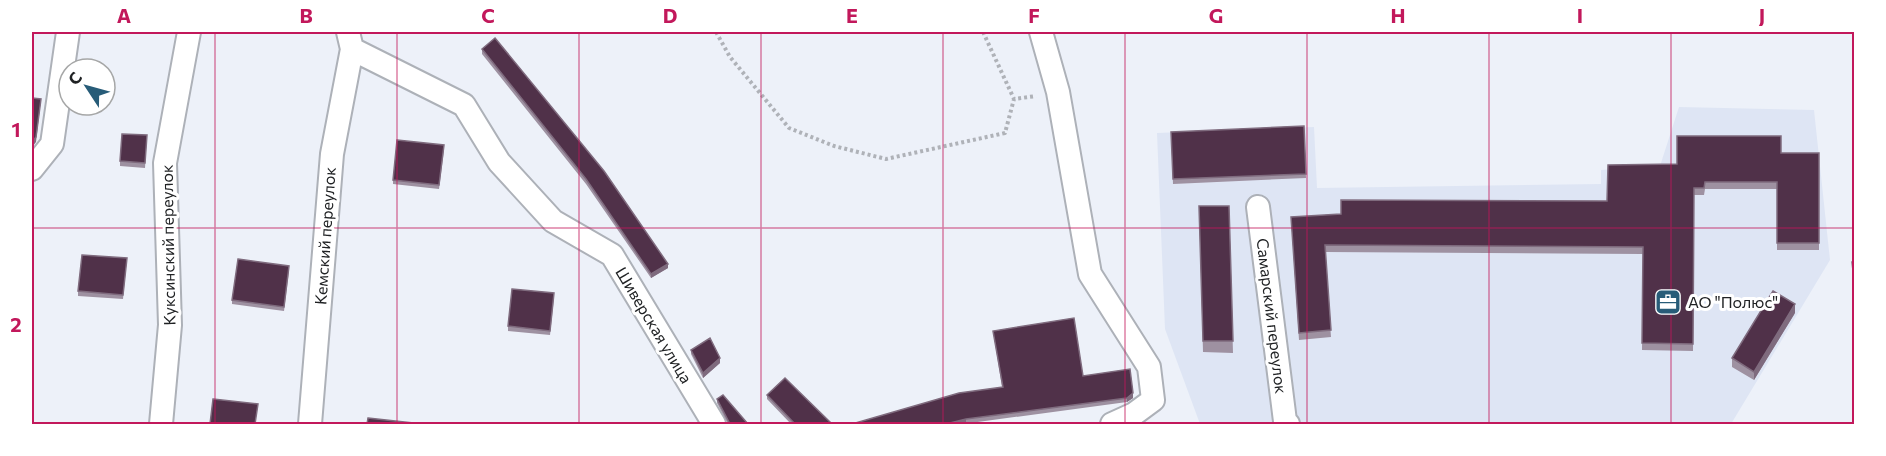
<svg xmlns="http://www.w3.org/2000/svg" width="1886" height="456" viewBox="0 0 1886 456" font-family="Commissioner,sans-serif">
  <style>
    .built { fill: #dee5f4 }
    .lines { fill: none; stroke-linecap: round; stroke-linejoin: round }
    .street-casing { stroke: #adb1b8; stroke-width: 26 }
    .path { stroke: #afb2b8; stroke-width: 4; stroke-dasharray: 3 3; stroke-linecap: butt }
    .street { stroke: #fff; stroke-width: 22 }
    .wall { fill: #9e91a1 }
    .shaded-wall { fill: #7f6b7e }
    .building { fill: #503149; stroke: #7f6b7e; stroke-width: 1.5 }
    .grid { fill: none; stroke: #c2185b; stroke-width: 1.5; stroke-opacity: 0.55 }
    .labels { text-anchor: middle; stroke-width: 6; stroke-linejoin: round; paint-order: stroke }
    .street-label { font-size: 16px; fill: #202224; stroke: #fff }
    .poi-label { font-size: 16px; fill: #202224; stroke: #fff; text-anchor: start }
    .neatline { fill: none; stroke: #c2185b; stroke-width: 2 }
    .grid-label { font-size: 20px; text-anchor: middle; font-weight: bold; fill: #c2185b }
  </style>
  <rect width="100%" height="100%" fill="#edf1f9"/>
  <path class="built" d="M1679 107 1814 110 1830 260 1731 424H1200L1165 329 1157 133 1314 127 1317 188 1601 184V170L1660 166Z"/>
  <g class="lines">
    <g class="street-casing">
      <path id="street" d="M348 32 352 49 464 105 499 162 553 221 612 255 714 424
        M1041 32 1058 92 1090 274 1149 367 1153 400 1134 414 1112 424
        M32 169 52 144 68 32
        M1258 207 1285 421 1288 424
        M161 424 170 325 165 163 189 32
        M310 424 332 154 352 49"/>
    </g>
    <path class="path" d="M716 32 730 57 789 128 834 146 886 159 1005 133 1014 99
      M983 32 1014 99 1036 96"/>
    <use href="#street" class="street"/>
  </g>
  <path class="wall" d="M482 49 668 268 651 278 586 184 482 54Z
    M1304 126 1306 178 1173 184 1171 132Z
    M147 135 145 168 120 166V161Z
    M444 150 439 189 393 184V180Z
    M1781 153H1819V250H1777V189H1705L1704 195H1694L1693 351 1642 350 1643 254 1325 252 1331 337 1299 340 1291 217 1607 201 1677 164Z
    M1199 206H1229L1233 353 1203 352Z
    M127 258 123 299 78 296V291Z
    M1854 261V288L1852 270V262Z
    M289 271 284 311 232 304V300Z
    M554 298 550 335 508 331V326Z
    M1795 313 1754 380 1732 367V358Z
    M993 331 1083 376 1133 398 1127 402 963 424H852L1002 387Z
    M691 350 720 363 703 378 691 354Z
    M767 395 832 424H791L767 399Z
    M717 399 748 424H728L717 403Z"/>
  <path class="shaded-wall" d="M41 99 36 142 33 146V141Z
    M668 264V268L651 278V274Z
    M1795 304V313L1754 380V372Z
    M720 358V363L703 378V373Z
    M1133 393V398L1127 402V398Z
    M966 419V423L963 424H946Z"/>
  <path class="building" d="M495 38 604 171 668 264 651 274 586 179 482 49Z
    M32 98 41 99 36 137 33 141H32Z
    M1304 126 1306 174 1173 179 1171 132Z
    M122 134 147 135 145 163 120 161Z
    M1677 136H1781V153H1819V243H1777V182H1705L1704 188H1694L1693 344 1642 343 1643 247 1325 245 1331 330 1299 333 1291 217 1341 214V200L1607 201 1608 165 1677 164Z
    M397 140 444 145 439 185 393 180Z
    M1199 206H1229L1233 341H1203Z
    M82 255 127 258 123 295 78 291Z
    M238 259 289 266 284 307 232 300Z
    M1854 261V280L1852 262Z
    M512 289 554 293 550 331 508 326Z
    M1773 291 1795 304 1754 372 1732 358Z
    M1074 318 1083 376 1130 369 1133 393 1127 398 966 419 946 424H852L959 393 1003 387 993 331Z
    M710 338 720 358 703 373 691 350Z
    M785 378 832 424H795L767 395Z
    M723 395 748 424H730L717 399Z
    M213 399 258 404 255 424H210Z
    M368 418 413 423V424H367Z"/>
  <path class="grid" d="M215 32V424M397 32V424M579 32V424M761 32V424M943 32V424M1125 32V424M1307 32V424M1489 32V424M1671 32V424M32 228H1854"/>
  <defs>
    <g id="office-square" transform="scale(1.35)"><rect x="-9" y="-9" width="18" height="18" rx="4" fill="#275c78" stroke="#fff"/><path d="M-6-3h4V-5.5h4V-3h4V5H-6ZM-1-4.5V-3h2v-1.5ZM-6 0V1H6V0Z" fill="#fff"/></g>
  </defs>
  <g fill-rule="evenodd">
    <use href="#office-square" x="1668" y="302"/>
  </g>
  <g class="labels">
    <g class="street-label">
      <text transform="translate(325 236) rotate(-86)" y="6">Кемский переулок</text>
      <text transform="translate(168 245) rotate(-91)" y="6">Куксинский переулок</text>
      <text transform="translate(1272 316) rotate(83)" y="6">Самарский переулок</text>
      <text transform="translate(654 325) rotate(59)" y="6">Шиверская улица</text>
    </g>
    <g class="poi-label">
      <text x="1688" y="308">АО "Полюс"</text>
    </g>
  </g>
  <rect width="1886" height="456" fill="none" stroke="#ffffff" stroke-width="66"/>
  <g transform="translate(87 87) rotate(306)"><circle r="28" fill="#ffffff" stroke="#a6a7a7" stroke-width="1.5"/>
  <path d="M0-4.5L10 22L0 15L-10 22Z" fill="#275c78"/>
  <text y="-9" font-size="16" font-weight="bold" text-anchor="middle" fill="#202224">С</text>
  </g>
  <rect x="33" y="33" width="1820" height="390" class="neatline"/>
  <g class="grid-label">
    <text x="124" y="23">A</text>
    <text x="306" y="23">B</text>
    <text x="488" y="23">C</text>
    <text x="670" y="23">D</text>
    <text x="852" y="23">E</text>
    <text x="1034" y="23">F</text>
    <text x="1216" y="23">G</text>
    <text x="1398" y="23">H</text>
    <text x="1580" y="23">I</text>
    <text x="1762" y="23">J</text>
    <text x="16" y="137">1</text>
    <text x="16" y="332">2</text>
  </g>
</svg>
